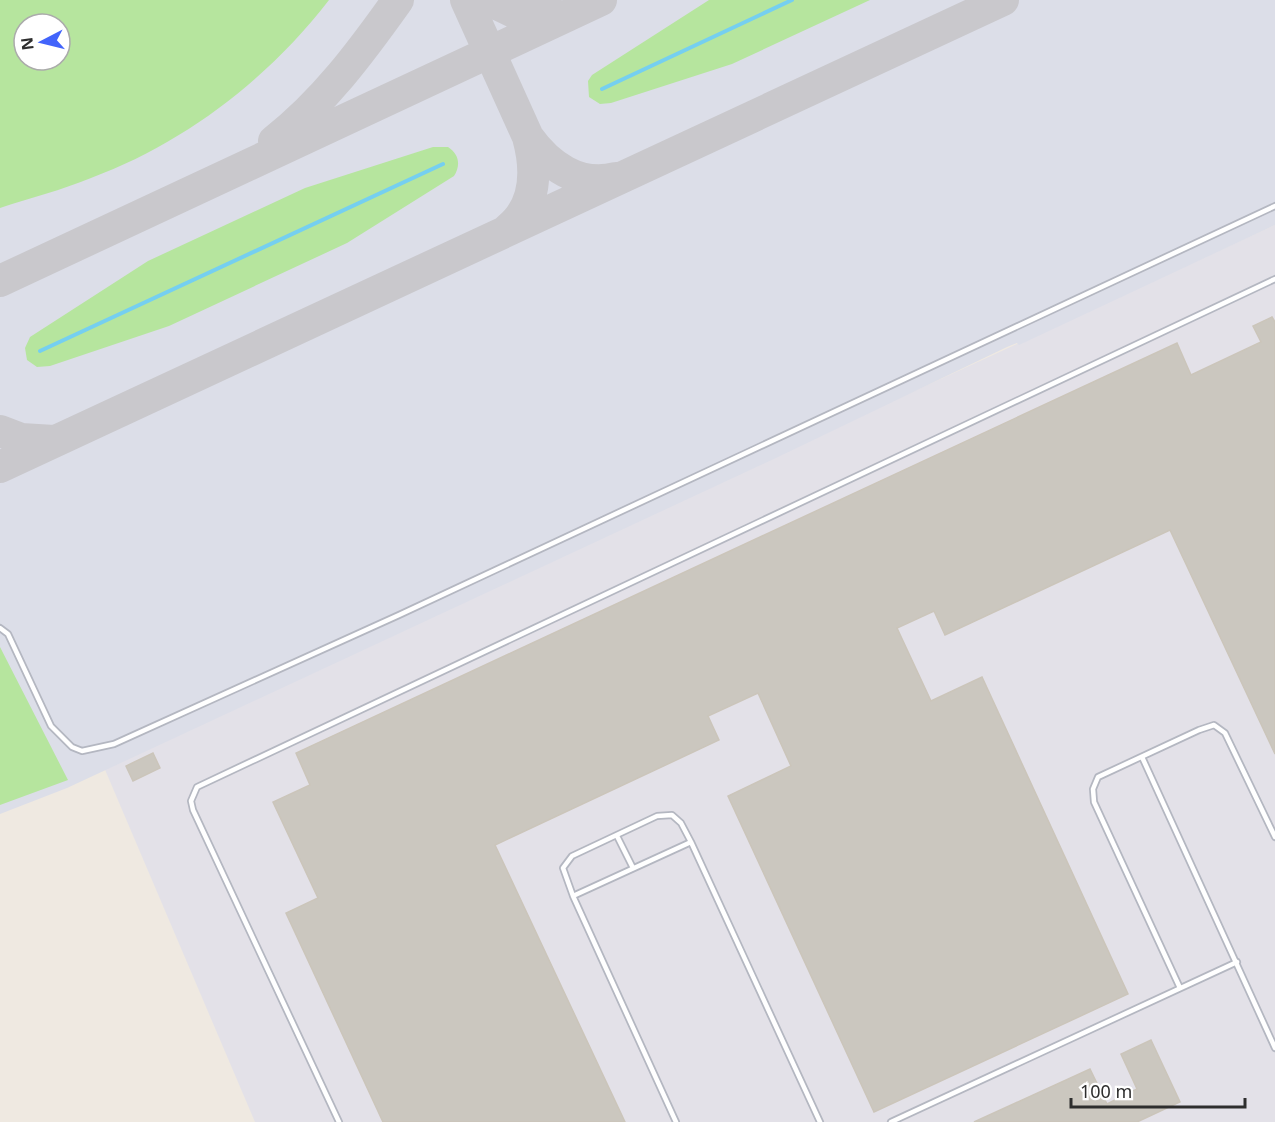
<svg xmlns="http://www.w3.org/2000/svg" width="1275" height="1122" viewBox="0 0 1275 1122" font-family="'Noto Sans',sans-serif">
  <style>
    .industrial { fill: #e3e1e8 }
    .airport { fill: #dcdee8; fill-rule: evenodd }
    .green { fill: #b6e59e; fill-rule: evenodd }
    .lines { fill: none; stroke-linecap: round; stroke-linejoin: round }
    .stream { stroke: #75cff0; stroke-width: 4 }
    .taxiway { stroke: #c9c8cc; stroke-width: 32 }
    .building { fill: #cbc7bf; stroke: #cbc5ba; stroke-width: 1.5 }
    .lane-casing { stroke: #b4b7c1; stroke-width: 8 }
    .lane { stroke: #fff; stroke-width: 4.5 }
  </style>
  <rect width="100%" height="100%" fill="#efe9e1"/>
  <path class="industrial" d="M1275 225V1122H255L103 765Z"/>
  <path class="airport" d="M0 0H1275V225L1019 345 1017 343 1007 347 778 457 67 788 0 814ZM24 24H60V60H24Z"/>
  <path class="green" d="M0 0H329C268 79 185 143 91 178 62 190 30 198 0 208ZM24 24H60V60H24Z
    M709 0H870L732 64 611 103 600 104 589 97 588 81 592 75Z
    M433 147H448C459 154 461 165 454 176L347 243 169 326 50 366 37 367 27 360 25 348 30 337 148 261 305 188Z
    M0 647 68 780 0 805Z"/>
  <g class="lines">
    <path class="stream" d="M602 89 792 0
      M40 351 443 164"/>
    <path class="taxiway" d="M466 0 528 137C548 165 579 188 616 178
      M489 0 518 14 560 16
      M274 141C324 102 361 52 398 0
      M508 229C537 206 537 170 528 137
      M0 281 601 0
      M0 431 21 439 54 441
      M0 467 1003 0"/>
  </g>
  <path class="building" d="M1272 317 1275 322V754L1170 530 945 635 934 611 897 628 931 701 982 677 1128 994 874 1112 728 796 791 766 758 693 708 716 719 740 495 845 625 1122H383L286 913 318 898 273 802 310 785 296 753 1177 343 1191 375 1261 342 1253 326Z
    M153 753 160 768 133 781 126 766Z
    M1151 1040 1180 1102 1137 1122H974L1090 1069 1107 1104 1137 1089 1121 1054Z"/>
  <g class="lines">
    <g class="lane-casing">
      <path id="lane" d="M0 628 8 634 51 726 72 747 82 751 114 744 399 615 1275 206
        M1142 757 1275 1048
        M617 836 633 868
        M573 896 563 868 572 856 657 816 672 815 681 823 691 842
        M1180 988 1094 802 1093 789 1098 777 1199 730 1214 725 1225 733 1275 837
        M339 1122 193 810 191 801 197 787 1275 279
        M676 1122 573 896 691 842 820 1122
        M891 1122 1237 962"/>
    </g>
    <use href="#lane" class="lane"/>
  </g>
  <g transform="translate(42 42) rotate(263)"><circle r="28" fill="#ffffff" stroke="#ababab" stroke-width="1.5"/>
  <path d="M0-4.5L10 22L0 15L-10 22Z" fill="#4264fb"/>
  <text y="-9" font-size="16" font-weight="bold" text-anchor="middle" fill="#2e2e2e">N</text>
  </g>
  <path d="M1071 1098v9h174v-9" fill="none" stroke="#2e2e2e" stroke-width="3"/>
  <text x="1080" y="1098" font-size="18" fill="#2e2e2e" stroke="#ffffff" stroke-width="4.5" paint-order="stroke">100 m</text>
</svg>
